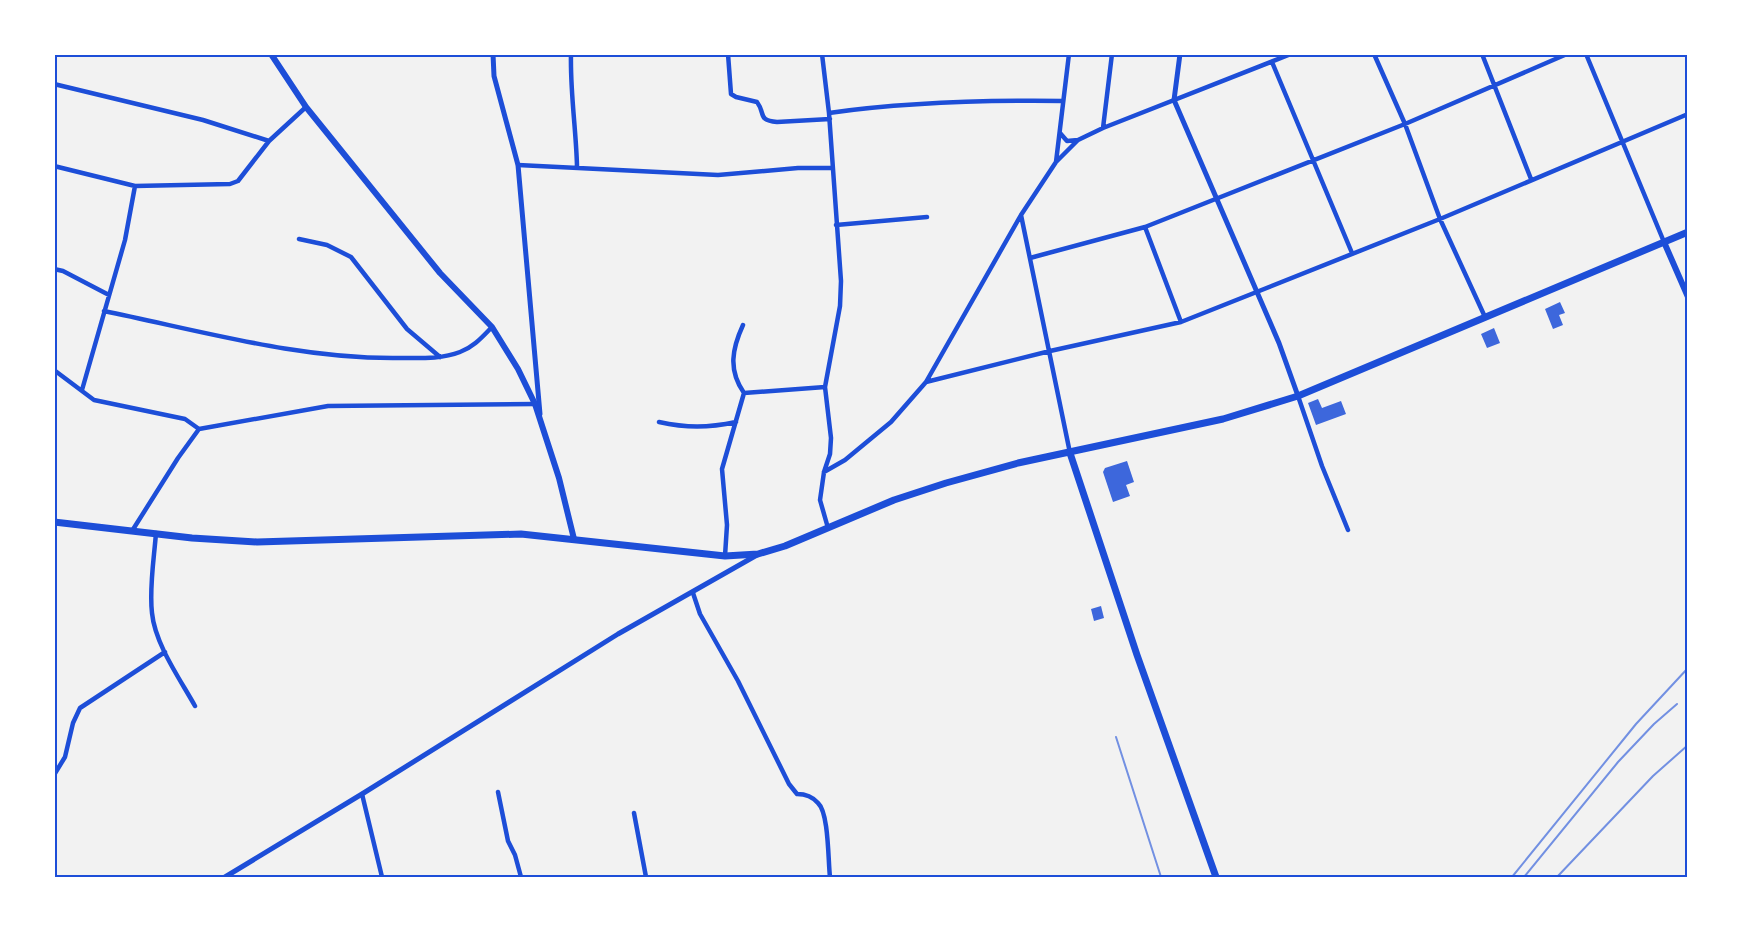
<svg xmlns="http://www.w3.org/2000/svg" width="1742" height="931" viewBox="0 0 1742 931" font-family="'Exo 2',sans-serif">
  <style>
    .building { fill: #3d67dc }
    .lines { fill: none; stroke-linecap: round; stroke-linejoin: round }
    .minor { stroke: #1d4ed8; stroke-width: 4.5 }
    .tertiary { stroke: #1d4ed8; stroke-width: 5 }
    .secondary { stroke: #1d4ed8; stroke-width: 6 }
    .primary { stroke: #1d4ed8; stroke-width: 7 }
    .rail { stroke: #7290e2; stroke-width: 2 }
    .neatline { fill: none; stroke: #1d4ed8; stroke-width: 2 }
  </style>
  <rect width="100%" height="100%" fill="#f2f2f2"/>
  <path class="building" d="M1560 302 1565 313 1559 315 1563 325 1553 329 1545 309Z
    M1494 328 1500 343 1487 348 1481 334Z
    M1318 399 1322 408 1341 401 1346 414 1316 425 1308 403Z
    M1127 461 1134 482 1126 485 1130 496 1113 502 1103 472 1105 468Z
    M1101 606 1104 618 1094 621 1091 609Z"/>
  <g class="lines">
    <path class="minor" d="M571 54C570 92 576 128 577 166
      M728 54 731 94 736 97 757 102C766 114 757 120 777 122L830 119
      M822 54 829 113 841 281 840 306 825 387 831 438 830 454 824 472 820 500 828 528
      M1374 54 1405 124 1440 219 1485 317
      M1482 54 1531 179
      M1586 54 1664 242
      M1272 62 1352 253
      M54 84 203 120 269 141 306 107
      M829 113C907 102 985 100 1063 101
      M1103 128 1112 54
      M1060 133 1067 141 1078 140
      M1056 162 1069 54
      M518 165 718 175 798 168H832
      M54 166 135 186 230 184 238 181 269 141
      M1021 215 1070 453
      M836 225 927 217
      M1145 227 1181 322
      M299 239 327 245 351 257 407 329 440 357
      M1030 258 1145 227 1405 124 1567 54
      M54 269 63 271 109 295
      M104 311C202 331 302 360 402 358 421 358 442 359 460 352 474 347 483 336 492 327
      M743 325C732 349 728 370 744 393
      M54 370 94 400 185 419 199 429 328 406 535 404
      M926 382 1050 351 1181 322 1440 219 1688 114
      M82 390 125 240 135 186
      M1298 396 1322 466 1348 530
      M659 422C686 428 708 428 736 422
      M824 472 845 460 891 422 926 382 1021 215 1056 162 1078 140 1103 128 1291 54
      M132 531 178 458 199 429
      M156 533C154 559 149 588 152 613 155 644 180 679 195 706
      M725 556 727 525 722 469 744 393 825 387
      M693 593 700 614 738 681 789 784 797 794C805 794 812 796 818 803 829 813 828 861 830 877
      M54 775 65 757 73 723 80 708 165 652
      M498 792 508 841 515 855 521 877
      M362 794 382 877
      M634 813 646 877
      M1688 864V865"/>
    <path class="tertiary" d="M493 54 494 76 518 165 540 414
      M1180 54 1174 100 1279 343 1298 396
      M225 877 362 794 618 634 757 555"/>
    <path class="secondary" d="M271 54 306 107 440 273 492 327 518 369 535 404 559 478 574 539
      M1664 242 1688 297"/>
    <path class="primary" d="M1070 453 1137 655 1216 877
      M54 522 192 538 257 542 521 534 725 556 758 554 785 546 894 500 946 483 1018 463 1223 419 1298 396 1688 232"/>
    <path class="rail" d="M1116 737 1161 877
      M1512 877 1636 724 1688 668
      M1524 877 1618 762 1654 724 1677 704
      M1557 877 1653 776 1688 745"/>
  </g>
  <rect width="1742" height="931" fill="none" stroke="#ffffff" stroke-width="111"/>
  <rect x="56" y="56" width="1630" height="820" class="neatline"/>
</svg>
